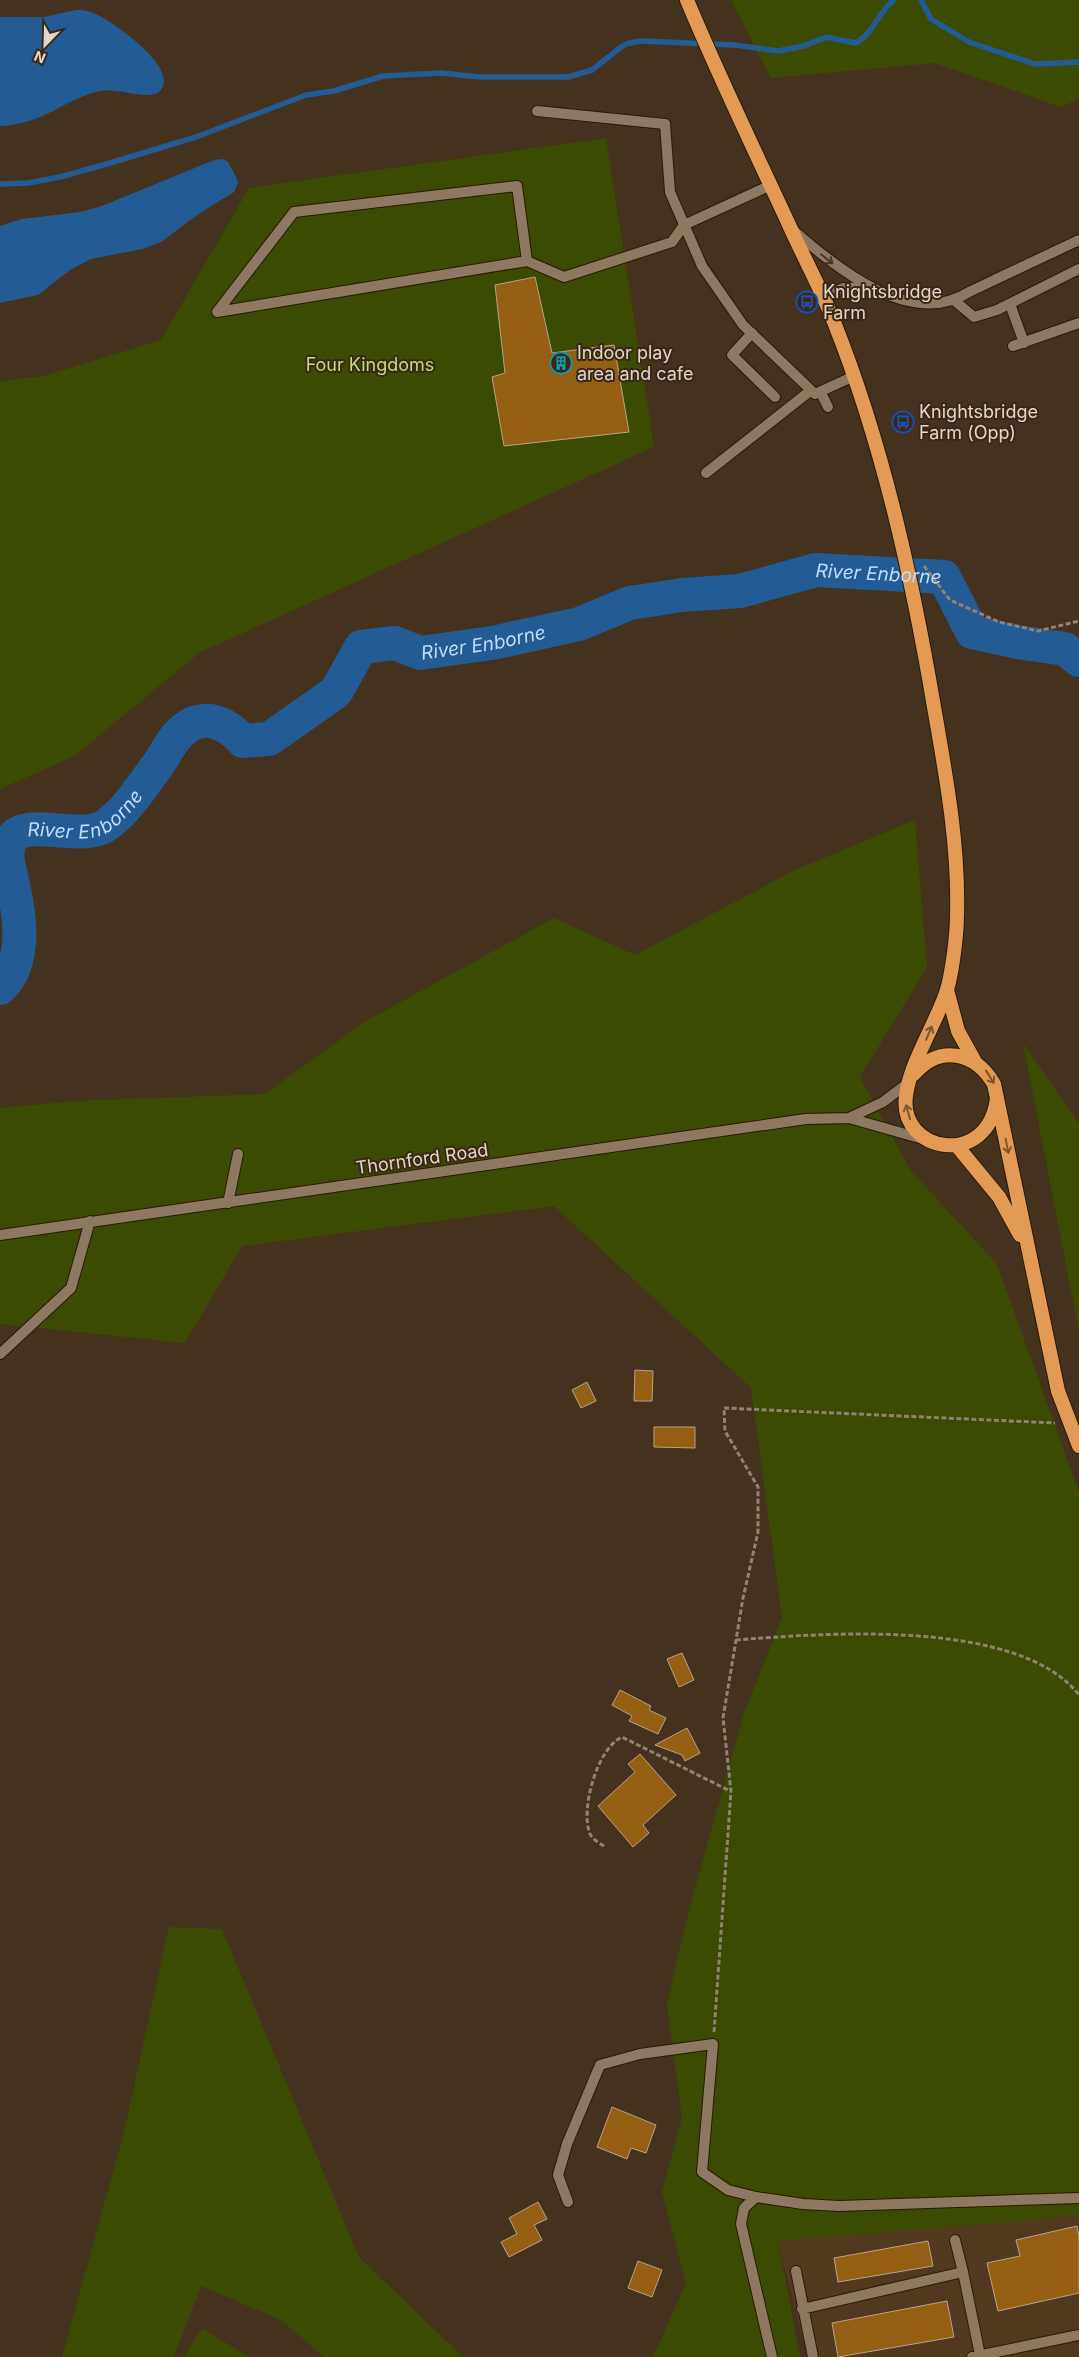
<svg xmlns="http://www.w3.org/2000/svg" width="1079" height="2357" viewBox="0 0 1079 2357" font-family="Inter,sans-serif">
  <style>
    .built { fill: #50391f }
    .green { fill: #3b4b02 }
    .water { fill: #235c94 }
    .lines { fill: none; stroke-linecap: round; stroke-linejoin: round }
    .stream { stroke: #235c94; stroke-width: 5.5 }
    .river { stroke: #235c94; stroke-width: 34 }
    .building { fill: #945e13; stroke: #b9a38c }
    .service-casing { stroke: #2a1906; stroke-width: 12 }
    .minor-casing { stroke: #2a1906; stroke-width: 12 }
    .tertiary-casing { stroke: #2a1906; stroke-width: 12 }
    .trunk-casing { stroke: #2a1906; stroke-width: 16 }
    .path { stroke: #918272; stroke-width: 3; stroke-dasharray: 5 2.5; stroke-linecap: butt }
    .service { stroke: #8d7862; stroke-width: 10 }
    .minor { stroke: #8d7862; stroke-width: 10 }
    .tertiary { stroke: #8d7862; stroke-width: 10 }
    .trunk { stroke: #e29a54; stroke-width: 14 }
    .oneway { stroke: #4b3824 }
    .oneway2 { stroke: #7d562e }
    .labels { text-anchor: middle; stroke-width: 4; stroke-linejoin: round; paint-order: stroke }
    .poi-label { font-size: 18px; fill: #e2d6ca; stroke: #3a2815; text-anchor: start }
    .park-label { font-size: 18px; fill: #bfdf73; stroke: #3a2815 }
    .street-label { font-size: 18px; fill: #e2d6ca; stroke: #3a2815 }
    .water-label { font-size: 19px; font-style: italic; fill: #bfddfe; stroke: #3a2815 }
  </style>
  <rect width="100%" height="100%" fill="#44321e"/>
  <path class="built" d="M1079 2214V2357H807L778 2241 1038 2220Z"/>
  <path class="green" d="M731 0H1079V99L1061 107 935 63 771 78Z
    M606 138 654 447 199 653 75 756 0 789V381L44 376 161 340 249 188Z
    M915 820 927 967 860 1077 911 1171 997 1264 1079 1492V2214L1038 2220 778 2241 800 2357H653L686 2283 662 2192 682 2118 667 2004 689 1910 744 1713 782 1617 751 1388 554 1206 242 1246 185 1343 0 1324V1108L76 1101 265 1094 364 1022 554 918 635 955 795 870Z
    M1023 1043 1079 1123V1332Z
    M169 1927 222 1929 359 2257 463 2357H324L281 2320 201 2286 174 2357H62L124 2132Z
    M202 2328 249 2357H184Z"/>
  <path class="water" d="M76 10C84 10 90 11 98 15 114 23 181 69 160 91 149 102 118 87 100 91 62 100 45 124 0 126V17H44Z
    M223 159 228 162 236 177 238 183 234 192 200 213 161 242 142 249 91 259 70 270 38 295 0 303V226L22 219 80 212 102 206 214 160Z"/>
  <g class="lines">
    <path class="stream" d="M921 0 931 19 969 42 1035 64 1079 62
      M0 184 28 183 60 177 110 163 196 137 306 95 334 91 383 76 441 73 480 77H568L592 70 621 47 629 43 641 41 735 45 778 51 804 46 826 37 855 43C873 35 878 12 894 0"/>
    <path class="river" id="s1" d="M0 988C27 963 20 917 13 884 10 871 3 853 11 840 25 815 83 844 108 824 128 809 142 786 157 766 163 758 167 749 173 741 195 711 221 717 243 741L269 739 336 692 361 647 395 643 420 653 492 643 579 624 630 603 682 595 740 591 816 570 944 577 972 632 1017 642 1065 649 1079 660"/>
  </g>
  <path class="building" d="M535 277 552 353 614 345 629 432 504 446 492 377 505 373 495 285Z
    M635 1370 653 1371 652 1401H634Z
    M587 1382 596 1401 581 1408 572 1390Z
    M654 1427H695V1448L654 1447Z
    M682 1653 694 1680 679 1687 667 1659Z
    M620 1690 651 1706 649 1710 666 1718 658 1734 629 1721 632 1716 612 1705Z
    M687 1728 700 1753 685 1761 682 1755 655 1745Z
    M640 1754 676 1795 643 1825 649 1833 633 1847 598 1806 635 1772 628 1764Z
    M612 2107 656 2125 646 2153 631 2148 627 2159 597 2147Z
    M538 2202 547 2219 534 2225 542 2240 509 2257 501 2242 517 2234 509 2218Z
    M1077 2226 1079 2236V2293L998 2311 987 2263 1020 2256 1016 2240Z
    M928 2241 933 2266 838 2282 834 2258Z
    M638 2261 662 2270 652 2297 628 2288Z
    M947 2301 954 2337 838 2357 832 2323Z"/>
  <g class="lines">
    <g class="service-casing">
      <path id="service" d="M537 111 665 124
        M527 261 217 312 294 212 517 186 527 261 564 277 672 242 684 225
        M955 301 974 317 997 310 1079 269
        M1010 304 1024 343
        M752 333 732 355 775 397
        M1013 346 1079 323
        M821 393 828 407
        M706 473 810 391
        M228 1203 238 1154
        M568 2202 558 2175 567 2144 600 2065 640 2054 713 2044 702 2172 728 2190 756 2197
        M955 2240 963 2272
        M772 2357 741 2224 744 2208 756 2197 803 2204 839 2206 1079 2198"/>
    </g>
    <g class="minor-casing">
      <path id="minor" d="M665 124 670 192 702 266 743 325 815 394 854 376
        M684 225 771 185
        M793 230C836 268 911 329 969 292L1079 240
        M823 297 843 288 867 287
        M0 1354 71 1288 90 1221
        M796 2271 813 2357
        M802 2309 963 2272 980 2355
        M972 2357 1079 2335"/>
    </g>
    <g class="tertiary-casing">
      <path id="tertiary" d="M849 1118 883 1102 908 1083
        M0 1235 806 1119 849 1118 923 1139"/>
    </g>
    <g class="trunk-casing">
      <path id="trunk" d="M687 0C719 77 755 151 790 227 804 258 821 289 834 322 883 445 912 577 934 707 946 776 959 845 957 915 957 935 952 975 946 993 935 1025 910 1063 906 1096 898 1152 988 1170 997 1098
        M947 990 958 1031 974 1060
        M914 1074C940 1044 975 1052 994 1084L1058 1391 1079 1446
        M957 1146 999 1197 1020 1235"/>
    </g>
    <path class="path" d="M924 566 950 600 999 622 1038 631 1079 621
      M736 1640C825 1633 1019 1618 1079 1695
      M604 1846C599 1843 592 1839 590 1834 580 1810 597 1748 622 1737L730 1791
      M714 2032 731 1791 723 1718 743 1598 758 1532V1487L725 1431 724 1408 1055 1423"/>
    <use href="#service" class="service"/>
    <use href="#minor" class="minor"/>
    <use href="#tertiary" class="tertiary"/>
    <use href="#trunk" class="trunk"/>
  </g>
  <defs><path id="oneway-shaft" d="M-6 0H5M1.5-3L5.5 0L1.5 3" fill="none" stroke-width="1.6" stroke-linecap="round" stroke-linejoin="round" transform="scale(1.25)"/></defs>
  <use class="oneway" href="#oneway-shaft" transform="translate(827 259) rotate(39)"/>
  <g class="oneway2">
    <use href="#oneway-shaft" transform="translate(929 1033) rotate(-67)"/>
    <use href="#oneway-shaft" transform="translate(990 1077) rotate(58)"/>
    <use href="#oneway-shaft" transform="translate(908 1112) rotate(-106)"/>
    <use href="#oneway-shaft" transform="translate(1007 1146) rotate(79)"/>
  </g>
  <defs>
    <g id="bus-ring" transform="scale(1.125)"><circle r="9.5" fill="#3a2815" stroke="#1a4fb4" stroke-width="1.5"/><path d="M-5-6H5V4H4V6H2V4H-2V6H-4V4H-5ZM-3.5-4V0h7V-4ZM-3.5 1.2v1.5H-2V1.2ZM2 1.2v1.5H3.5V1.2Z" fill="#1a4fb4"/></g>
    <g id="building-ring" transform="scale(1.125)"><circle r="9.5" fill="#3a2815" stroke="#0f9aa8" stroke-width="1.5"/><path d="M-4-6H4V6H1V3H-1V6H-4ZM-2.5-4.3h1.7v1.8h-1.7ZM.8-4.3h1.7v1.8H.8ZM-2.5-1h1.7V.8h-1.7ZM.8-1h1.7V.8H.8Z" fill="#0f9aa8"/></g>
  </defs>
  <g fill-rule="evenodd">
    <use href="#bus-ring" x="807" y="302"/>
    <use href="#building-ring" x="561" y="363"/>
    <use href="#bus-ring" x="903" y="422"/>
  </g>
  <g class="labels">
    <g class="poi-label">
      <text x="823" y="298">Knightsbridge<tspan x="823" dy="21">Farm</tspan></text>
      <text x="577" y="359">Indoor play<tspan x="577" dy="21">area and cafe</tspan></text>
      <text x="919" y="418">Knightsbridge<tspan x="919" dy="21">Farm (Opp)</tspan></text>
    </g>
    <g class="park-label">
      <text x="370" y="371">Four Kingdoms</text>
    </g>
    <g class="street-label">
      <text transform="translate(422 1159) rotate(-8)" y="6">Thornford Road</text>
    </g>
    <g class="water-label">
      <text dy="7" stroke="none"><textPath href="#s1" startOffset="1136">River Enborne</textPath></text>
      <text dy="7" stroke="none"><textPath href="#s1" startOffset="731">River Enborne</textPath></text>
      <text dy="7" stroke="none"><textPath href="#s1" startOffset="238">River Enborne</textPath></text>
    </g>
  </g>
  <g transform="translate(45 45) rotate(203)" stroke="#3a2815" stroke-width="4" paint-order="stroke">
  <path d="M0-4L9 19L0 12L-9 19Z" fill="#e2d6ca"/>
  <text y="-8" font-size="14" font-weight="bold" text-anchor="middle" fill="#e2d6ca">N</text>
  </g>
</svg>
